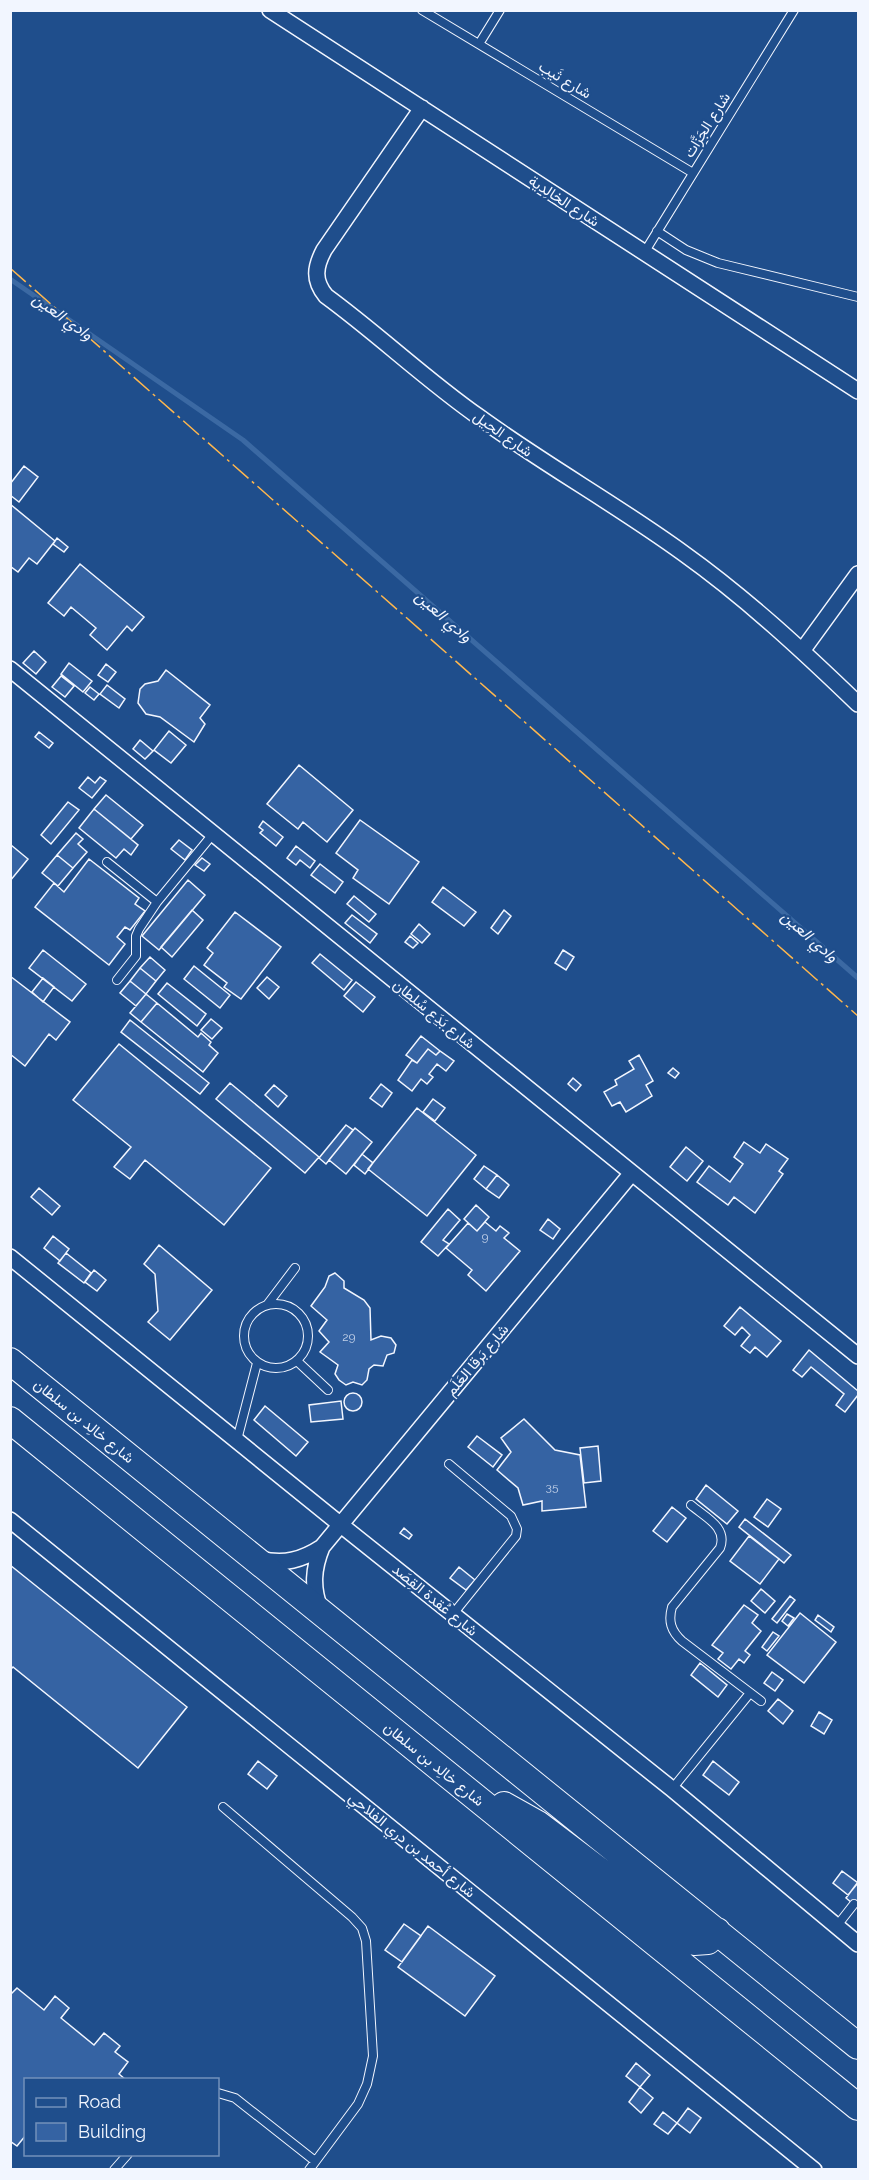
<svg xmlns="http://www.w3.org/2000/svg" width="869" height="2180" viewBox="0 0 869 2180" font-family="Raleway,Vazirmatn,sans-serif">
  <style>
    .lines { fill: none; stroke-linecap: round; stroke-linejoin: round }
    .stream { stroke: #3b69a3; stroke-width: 5 }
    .building { fill: #3563a3; stroke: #f2f6ff; stroke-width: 1.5 }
    .service-casing { stroke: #f2f6ff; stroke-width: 10 }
    .minor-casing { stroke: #f2f6ff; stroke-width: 18 }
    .primary-casing { stroke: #f2f6ff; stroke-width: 28 }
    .service { stroke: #1f4e8c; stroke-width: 8 }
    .minor { stroke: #1f4e8c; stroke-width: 15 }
    .primary { stroke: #1f4e8c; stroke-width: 26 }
    .power { stroke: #ffb74d; stroke-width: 1.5; stroke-dasharray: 21 4.5 3 4.5; stroke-linecap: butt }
    .labels { text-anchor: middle; stroke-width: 4.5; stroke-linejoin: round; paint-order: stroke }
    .number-label { font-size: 12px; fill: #c3d1e8 }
    .street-label { font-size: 15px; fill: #f2f6ff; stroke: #1f4e8c }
    .water-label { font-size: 16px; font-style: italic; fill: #f2f6ff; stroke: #1f4e8c }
  </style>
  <rect width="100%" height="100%" fill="#1f4e8c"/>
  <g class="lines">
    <path class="stream" d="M10 279 243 440 858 978"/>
  </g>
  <path class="building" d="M24 466 38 477 19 502 10 495V484Z
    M10 504 55 541 37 564 29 558 18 572 10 566Z
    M57 538 68 547 64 552 53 544Z
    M80 564 144 617 132 631 127 626 107 650 90 635 96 628 71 607 64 616 48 603Z
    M34 651 46 662 36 674 23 663Z
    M69 663 92 681 83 692 61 674Z
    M106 664 116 672 108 682 98 675Z
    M166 670 210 705 200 718 205 724 194 742 160 717 146 714 138 703 140 689 145 684 158 681Z
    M61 676 74 686 65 697 52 687Z
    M107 685 125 699 119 708 100 694Z
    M90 687 99 694 94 700 85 693Z
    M169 731 186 745 171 763 154 750Z
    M39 732 53 743 49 748 35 737Z
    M140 740 153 751 145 759 133 749Z
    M299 765 353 810 327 842 303 822 298 829 267 804Z
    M88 777 95 783 100 777 106 781 92 798 79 788Z
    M106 795 143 825 131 839 94 809Z
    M68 802 79 810 51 844 41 835Z
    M94 809 138 845 131 855 124 849 116 858 79 828Z
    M360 820 419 862 389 904 353 878 358 870 336 853Z
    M263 821 283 837 276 846 260 833 263 830 259 827Z
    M76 833 83 839 78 844 87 852 73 868 57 855Z
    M179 840 192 850 185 860 171 849Z
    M11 845 28 859 10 881V845Z
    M296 846 315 861 310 868 300 860 296 865 287 858Z
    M57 855 73 868 58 886 42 873Z
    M202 858 210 864 204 871 195 865Z
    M89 859 139 898 135 904 145 911 130 930 125 927 117 937 125 944 109 965 35 907 54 883 64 892Z
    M320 864 343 882 335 893 311 875Z
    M188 880 205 895 159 950 142 936Z
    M443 887 476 912 464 926 432 902Z
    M354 896 376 914 369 922 347 904Z
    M192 910 203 920 172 957 161 947Z
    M504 910 511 916 498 934 491 928Z
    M235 912 281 947 241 999 224 987 227 983 204 965 213 953 207 948Z
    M352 915 377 934 370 943 345 923Z
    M419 924 430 934 422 943 411 934Z
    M410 936 418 943 413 948 405 942Z
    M43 950 86 984 72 1001 29 968Z
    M563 950 574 957 566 970 555 963Z
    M320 954 352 980 344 990 312 963Z
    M150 957 165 970 156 981 140 968Z
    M194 966 230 995 220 1008 184 979Z
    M140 968 156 981 146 994 130 981Z
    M10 976 70 1022 56 1040 49 1034 25 1066 10 1054Z
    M267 977 279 987 269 999 257 988Z
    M43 978 54 987 43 1002 32 992Z
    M130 981 146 994 136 1006 120 993Z
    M356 982 375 997 363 1012 344 996Z
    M167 983 206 1014 197 1026 158 994Z
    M146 994 157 1003 141 1022 130 1013Z
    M157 1003 198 1037 201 1033 211 1042 209 1045 218 1053 203 1072 141 1022Z
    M211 1019 222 1028 212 1039 201 1030Z
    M130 1020 209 1083 200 1094 121 1032Z
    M421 1036 440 1051 436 1055 428 1049 417 1063 406 1055Z
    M119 1044 271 1168 224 1225 145 1160 130 1179 114 1167 131 1147 73 1100Z
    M428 1049 436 1055 440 1051 454 1061 446 1071 437 1064 429 1074 433 1077 427 1084 421 1079 412 1091 398 1080 412 1060 417 1063Z
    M639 1055 653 1081 646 1085 652 1096 626 1112 620 1102 612 1106 604 1092 617 1085 615 1080 634 1069 629 1061Z
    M673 1068 679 1073 675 1078 668 1073Z
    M573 1078 581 1085 576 1091 568 1084Z
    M230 1083 319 1157 305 1173 216 1099Z
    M381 1084 392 1093 382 1107 370 1098Z
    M274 1085 287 1096 278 1107 265 1095Z
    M433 1099 445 1108 435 1121 423 1112Z
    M417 1108 476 1155 427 1216 368 1169Z
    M346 1125 353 1130 326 1164 319 1158Z
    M355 1128 372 1142 346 1174 329 1160Z
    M744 1142 760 1153 766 1144 788 1159 779 1171 783 1174 755 1213 734 1197 728 1205 697 1182 709 1166 730 1182 743 1164 734 1157Z
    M686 1147 703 1161 687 1181 670 1167Z
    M362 1154 373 1163 365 1174 354 1165Z
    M484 1166 497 1175 486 1189 474 1179Z
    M497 1175 509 1185 499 1198 486 1189Z
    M39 1188 60 1206 52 1215 31 1197Z
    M476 1205 489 1217 477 1231 464 1219Z
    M448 1209 460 1220 443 1240 449 1244 438 1256 421 1242Z
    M548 1219 560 1229 553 1239 540 1230Z
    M485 1222 496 1231 500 1226 509 1233 504 1238 520 1251 486 1291 468 1275 472 1270 446 1248 468 1223 477 1231Z
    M53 1236 69 1249 60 1261 44 1248Z
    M159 1245 212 1290 170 1340 148 1322 158 1311 155 1274 144 1264Z
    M66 1253 91 1273 84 1283 58 1263Z
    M94 1270 106 1280 97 1291 85 1282Z
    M335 1273 344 1281V1288L364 1300 370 1308 371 1340 381 1336 391 1338 396 1345 394 1353 387 1355 383 1366 374 1365 369 1369 367 1380 362 1385 353 1382 346 1385 339 1380 335 1374 338 1365 320 1352 329 1342 319 1331 327 1320 311 1306 325 1287 329 1276Z
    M740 1307 781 1341 767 1357 755 1347 750 1353 741 1346 750 1335 742 1327 735 1335 724 1326Z
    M809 1350 858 1391V1395L845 1412 836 1405 844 1394 811 1367 802 1377 793 1370Z
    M344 1402a9 9 0 1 1 18 0a9 9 0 1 1-18 0Z
    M341 1401 343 1419 311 1422 309 1405Z
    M265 1406 308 1442 296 1456 254 1420Z
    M524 1419 555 1450 580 1455 586 1507 542 1511V1501L523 1505 518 1488 497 1470 511 1452 501 1438Z
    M477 1436 502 1455 493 1467 468 1447Z
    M598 1446 601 1481 584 1483 580 1448Z
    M706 1485 738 1511 727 1524 696 1499Z
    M767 1499 781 1509 768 1527 754 1517Z
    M672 1507 686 1518 667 1542 653 1531Z
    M745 1519 791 1555 784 1563 739 1527Z
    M404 1528 412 1535 409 1539 400 1533Z
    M749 1536 779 1559 760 1584 730 1561Z
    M10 1565 187 1707 138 1768 13 1667 10 1670Z
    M459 1567 475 1580 466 1590 450 1578Z
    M761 1589 775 1601 765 1613 751 1601Z
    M790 1596 795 1600 777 1623 772 1619Z
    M744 1605 758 1615 752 1623 761 1631 745 1651 750 1655 744 1663 739 1659 731 1669 718 1659 723 1653 712 1645Z
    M800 1613 836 1642 804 1683 767 1655Z
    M787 1614 794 1618 788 1626 782 1621Z
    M818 1615 834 1627 831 1632 815 1620Z
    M773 1632 779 1636 767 1651 762 1647Z
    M700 1663 727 1685 718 1697 691 1675Z
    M772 1672 783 1680 775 1691 764 1683Z
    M778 1699 793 1711 783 1724 768 1711Z
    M819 1712 832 1720 824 1734 811 1726Z
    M258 1761 277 1776 267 1789 248 1774Z
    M713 1761 739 1782 729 1795 703 1775Z
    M842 1871 858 1883 848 1895 833 1883Z
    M858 1882V1908L846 1898Z
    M404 1924 421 1936 402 1962 385 1950Z
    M428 1926 495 1976 465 2016 398 1967Z
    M17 1988 44 2010 55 1996 69 2008 61 2018 94 2045 104 2033 120 2046 115 2052 128 2062 119 2074 126 2080H26V2135L17 2146 10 2141V1995Z
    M636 2063 650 2075 640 2087 626 2076Z
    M640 2087 653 2098 641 2113 629 2102Z
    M688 2108 701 2118 690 2133 677 2123Z
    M663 2112 677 2123 668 2134 654 2124Z"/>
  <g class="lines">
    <g class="service-casing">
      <path id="service" d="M422 10 693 173
        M479 44 500 10
        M657 231 686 250 718 263 858 297
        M644 253 794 10
        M107 862 157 902
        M117 980 136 956V936L139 929 157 902 213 834
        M244 1336a32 32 0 1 1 64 0a32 32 0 1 1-64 0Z
        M267 1305 295 1268
        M297 1361 328 1390
        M237 1440 257 1363
        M449 1464 511 1516 517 1529 516 1536 453 1614
        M691 1505C705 1517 728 1527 720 1548L672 1607C668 1621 671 1631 682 1641L761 1701
        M672 1789 750 1693
        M223 1807 352 1917 362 1928 366 1941 373 2056 367 2084 358 2104 309 2170
        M836 1927 854 1904
        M218 2093 235 2098 315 2161
        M114 2170 128 2154"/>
    </g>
    <g class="minor-casing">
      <path id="minor" d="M270 10 858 391
        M422 108 324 250C315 267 313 280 326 296 378 334 426 380 479 417 545 465 617 505 683 553 746 598 803 651 858 704
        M802 651 858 574
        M10 669 858 1356
        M10 1257 341 1525 672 1789 858 1944
        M10 1520 814 2170
        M260 1559C284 1565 302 1560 322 1547
        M320 1609C312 1587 313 1569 322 1547L631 1174"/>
    </g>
    <g class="primary-casing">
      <path id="primary" d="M10 1361 858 2046
        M10 1420 858 2107
        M504 1805 538 1824 694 1942 708 1941 717 1931"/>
    </g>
    <use href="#service" class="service"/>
    <use href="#minor" class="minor"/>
    <use href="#primary" class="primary"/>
    <path class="power" d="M10 268 858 1016"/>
  </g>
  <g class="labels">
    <g class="number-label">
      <text x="485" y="1241">9</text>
      <text x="349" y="1341">29</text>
      <text x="552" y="1491">35</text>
    </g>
    <g class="street-label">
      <text transform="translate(565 80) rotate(31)" y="5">شارع ثَيب</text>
      <text transform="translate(707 125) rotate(-58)" y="5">شارع الجَزَّات</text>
      <text transform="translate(564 201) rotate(33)" y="5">شارع الخالِدية</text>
      <text transform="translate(503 434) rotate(35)" y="5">شارع الحِيل</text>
      <text transform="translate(434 1014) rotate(39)" y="5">شارع بَدَع سُلطان</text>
      <text transform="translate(477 1360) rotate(-50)" y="5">شارع بَرقا العَلَم</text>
      <text transform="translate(84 1421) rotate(39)" y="5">شارع خالِد بن سلطان</text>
      <text transform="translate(435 1600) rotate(39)" y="5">شارع عُقدة القِصَد</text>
      <text transform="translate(434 1764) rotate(39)" y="5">شارع خالِد بن سلطان</text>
      <text transform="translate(412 1845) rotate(39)" y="5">شارع أحمد بن دري الفلاحي</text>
    </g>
    <g class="water-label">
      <text transform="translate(63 316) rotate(35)" y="6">وادي العين</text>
      <text transform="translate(444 616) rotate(41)" y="6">وادي العين</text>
      <text transform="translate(810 936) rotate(41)" y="6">وادي العين</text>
    </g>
  </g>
  <rect width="869" height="2180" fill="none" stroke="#f2f6ff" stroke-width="24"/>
  <rect x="24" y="2078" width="195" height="78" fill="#1f4e8c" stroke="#7391ba" stroke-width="1.5"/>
  <rect x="36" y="2098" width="30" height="9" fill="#1f4e8c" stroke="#7391ba" stroke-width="1.5"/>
  <text x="78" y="2108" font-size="18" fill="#f2f6ff">Road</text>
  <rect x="36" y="2123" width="30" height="18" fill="#3563a3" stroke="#7391ba" stroke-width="1.5"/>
  <text x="78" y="2138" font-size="18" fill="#f2f6ff">Building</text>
</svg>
